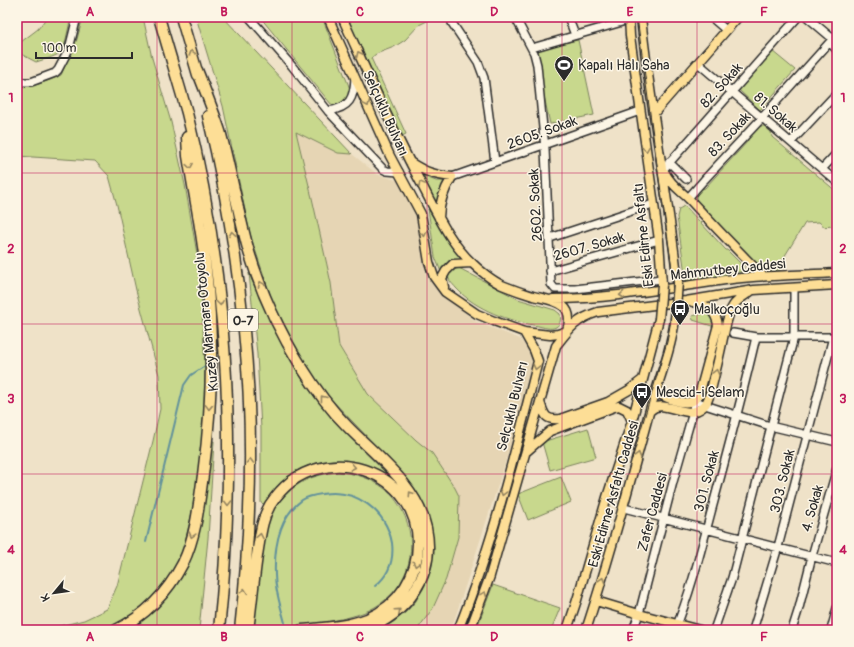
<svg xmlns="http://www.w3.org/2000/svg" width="854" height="647" viewBox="0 0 854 647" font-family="Pangolin,sans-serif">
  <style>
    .built { fill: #e6d5b4 }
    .green { fill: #c8d88d; stroke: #7a825c }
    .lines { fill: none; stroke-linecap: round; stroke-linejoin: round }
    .stream { stroke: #63929b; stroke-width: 2 }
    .minor-casing { stroke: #2b2b2b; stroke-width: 10 }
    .major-casing { stroke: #2b2b2b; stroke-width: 11 }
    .highway-casing { stroke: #2b2b2b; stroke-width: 13 }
    .minor { stroke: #fcf5e5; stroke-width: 7 }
    .major { stroke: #fdde96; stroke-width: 8 }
    .highway { stroke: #fdde96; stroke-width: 10 }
    .tram { stroke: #2b2b2b; stroke-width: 1 }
    .major-bridge-casing { stroke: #2b2b2b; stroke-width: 11; stroke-linecap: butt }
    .major-bridge { stroke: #fdde96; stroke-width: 8 }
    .oneway { stroke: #948460 }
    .grid { fill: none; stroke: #c2185b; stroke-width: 1; stroke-opacity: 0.55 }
    .labels { text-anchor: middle; stroke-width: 3; stroke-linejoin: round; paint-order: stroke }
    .shield { fill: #fcf5e5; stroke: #6a6863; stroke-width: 1 }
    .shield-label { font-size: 13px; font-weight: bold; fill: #2b2b2b }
    .poi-label { font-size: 14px; fill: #2b2b2b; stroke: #fcf5e5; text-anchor: start }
    .street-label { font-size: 14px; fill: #2b2b2b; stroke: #fcf5e5 }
    .neatline { fill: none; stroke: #c2185b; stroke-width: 1.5 }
    .grid-label { font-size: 13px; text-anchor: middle; font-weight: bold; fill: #c2185b }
  </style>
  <rect width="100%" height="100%" fill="#efe2c8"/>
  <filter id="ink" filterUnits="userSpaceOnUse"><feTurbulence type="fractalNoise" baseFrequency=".025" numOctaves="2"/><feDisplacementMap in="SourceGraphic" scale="8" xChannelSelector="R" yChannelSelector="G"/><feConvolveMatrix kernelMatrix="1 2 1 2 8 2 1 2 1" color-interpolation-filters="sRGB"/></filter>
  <g filter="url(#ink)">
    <path class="built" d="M296 132 338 153 352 154 377 174 399 181 416 213 430 275 440 292 475 321 520 339 534 356 523 408 451 630H417L433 608 446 579 458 537 432 453 416 440 368 394 339 346 331 283 312 198Z"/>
    <path class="green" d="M47 17H71L63 52 52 57 36 62 17 52V45L38 29Z
      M83 17H143L152 58 171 122 185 185 200 271 205 367 203 433 194 504 183 550 171 575 151 600 138 611 107 630H19L17 623 30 630 52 628 84 620 107 609 117 586 153 441 160 409 159 375 136 290 117 205 109 176 95 161 17 156V87C34 87 46 82 61 75L77 39Z
      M196 17H223L352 154 338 153 296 132 312 198 331 283 339 346 368 394 416 440 432 453 455 488 459 496 458 537 446 579 433 608 417 630H380L395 621 406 612 416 601 425 580 432 539 431 526 427 514 420 497 401 472 328 396 303 361 274 306 250 234 223 106Z
      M260 17H322L350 89 349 97 343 104 337 106 331 104Z
      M347 17H435L419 25 405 40 394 47 376 54 371 58 406 134 402 136 386 102Z
      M578 40 594 115 550 124 534 49Z
      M772 51 795 70 760 110 739 90Z
      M759 126H764L771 132 772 137 837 192V236L833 233 835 229 829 225 826 228 819 222 805 223 778 267 780 269V270L768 271 760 269 696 201C696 194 698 190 705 188L748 141 747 139Z
      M421 175 436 181H447L440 190 437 204Z
      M684 206 686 207 726 250H727L744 267 743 272H734L710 279 708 276 686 281 677 217 679 209Z
      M428 209 452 246 464 258C451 259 448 262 441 272L435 257Z
      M459 268 518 299 555 310 560 314C561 318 561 324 556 327 551 330 543 327 538 326 509 321 476 310 456 288 453 284 447 280 449 275 451 271 456 269 459 268Z
      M249 273C269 322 292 371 326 411 346 435 369 456 390 477 383 473 374 467 365 465 323 454 287 466 264 504L261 503V429L257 354Z
      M709 312 715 318V327L693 320 692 316Z
      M588 428 596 457 550 470 542 442Z
      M214 441 208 538 199 630H125L177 581 211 442Z
      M337 472C355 473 371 478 385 489 392 494 398 503 402 510 420 545 410 587 375 607 347 624 287 626 253 629 257 595 257 545 270 514 272 510 277 506 279 502 295 482 313 475 337 472Z
      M561 477 571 502 528 520 518 494Z
      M493 585 560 608 551 630H476Z"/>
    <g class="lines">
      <path class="stream" d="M146 542 184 385 191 375 205 366
        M285 623C281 607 275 591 275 575 274 548 279 517 302 500 308 496 315 495 322 494 355 488 386 510 392 543 394 560 389 575 375 586"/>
      <g class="minor-casing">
        <path id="minor" d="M249 17 292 66 328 111 383 169 387 171 399 172
          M453 17 452 23 478 62 484 78 495 162
          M515 17 534 53 537 65 545 149 551 284 555 289H575L662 279
          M568 17 575 35
          M711 17 726 30
          M807 17 833 39
          M830 43 837 50
          M532 48 629 20
          M698 63 837 182
          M17 82H31L55 73 58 70 69 49 77 17
          M328 111C350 108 354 98 355 78
          M791 142 837 93
          M669 162 686 179
          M822 169 837 153
          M663 170 798 17
          M452 177 640 111
          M688 198 704 180 760 120 837 34
          M550 238 653 204
          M550 271 659 240
          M733 333 756 337H836
          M624 508 837 563
          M633 630 639 614 673 482 693 412 694 400 705 405 770 426 837 442
          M675 630C690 594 700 554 710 516 726 457 742 397 756 337
          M714 630 732 578 794 337V288
          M753 630 778 547 833 337
          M792 630 799 608 812 556 837 468
          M831 630 837 608"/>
      </g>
      <g class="major-casing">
        <path id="major" d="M328 17 390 156 421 214 429 262 434 277 445 292 477 314 494 321 524 332 550 335 558 334 567 331
          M342 17C368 74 393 132 423 187 437 214 450 243 472 263 479 270 493 281 502 285 512 289 523 293 533 296 553 301 576 302 567 330
          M629 17 630 36 659 240 662 285
          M641 17C650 106 668 194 678 283
          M654 113 738 17
          M410 162C425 172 434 175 452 177 444 190 439 202 439 218
          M665 173C671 185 681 191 690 200 714 226 738 251 763 276
          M444 287 442 278 446 271 453 264 472 263
          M553 299C611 299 668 288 725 280 762 275 800 275 837 273
          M657 389 661 395C669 399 686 406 694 400 696 399 697 396 699 395L718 325C716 311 706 304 693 302
          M540 402C544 414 545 421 560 419L608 402 629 390 642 380
          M650 411C664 396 686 423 704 406 709 401 710 393 712 386 716 370 720 354 723 338 726 327 727 315 733 306 737 300 744 296 750 292
          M527 451 550 431 614 407 619 406 627 410 632 421
          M596 601 639 614 700 630
          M458 630C493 543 515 452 538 361L534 350 524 332
          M470 630 490 576 556 346C569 329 576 319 598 312L686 301 754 290 837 285
          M567 630 577 600 607 497 632 421 659 319
          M586 630C610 558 629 486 649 413 658 382 671 351 675 319"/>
      </g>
      <g class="highway-casing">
        <path id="highway" d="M159 17C168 49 178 81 187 113 229 282 237 457 219 630
          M181 17 198 75
          M197 70C205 90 213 110 220 131 231 171 238 213 249 252 261 292 279 331 301 366 314 387 329 408 347 426 376 456 417 485 426 528 436 575 407 614 364 630
          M208 116C225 187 237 258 244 331 254 430 251 531 240 630
          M116 630C145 616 168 592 183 563 196 536 199 504 203 475 212 408 214 337 206 270 202 232 194 194 188 156L187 137
          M248 630C252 601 254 572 259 543 261 530 263 517 270 505 281 488 297 474 317 469 333 464 349 465 364 470 436 494 435 590 367 619 347 627 323 628 302 630"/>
      </g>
      <use href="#minor" class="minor"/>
      <use href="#major" class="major"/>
      <use href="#highway" class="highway"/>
      <path class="tram" d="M632 459 667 342 671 320 673 297 671 262 662 202 637 17"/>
      <g class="major-bridge-casing">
        <path id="major-bridge" d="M659 319 662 285
          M675 319 678 283"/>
      </g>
      <use href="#major-bridge" class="major-bridge"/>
    </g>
    <defs><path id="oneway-chevron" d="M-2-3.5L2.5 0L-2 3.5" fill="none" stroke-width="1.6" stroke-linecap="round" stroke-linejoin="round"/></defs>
    <g class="oneway">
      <use href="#oneway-chevron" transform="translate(192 53) rotate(-106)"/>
      <use href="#oneway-chevron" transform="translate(359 54) rotate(-115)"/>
      <use href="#oneway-chevron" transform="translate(367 104) rotate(66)"/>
      <use href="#oneway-chevron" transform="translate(646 149) rotate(82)"/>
      <use href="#oneway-chevron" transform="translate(190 166) rotate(81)"/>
      <use href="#oneway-chevron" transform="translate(421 184) rotate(-118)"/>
      <use href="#oneway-chevron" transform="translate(232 234) rotate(-99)"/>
      <use href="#oneway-chevron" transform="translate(424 234) rotate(80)"/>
      <use href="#oneway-chevron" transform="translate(261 284) rotate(-111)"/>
      <use href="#oneway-chevron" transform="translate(622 295) rotate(174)"/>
      <use href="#oneway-chevron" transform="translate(220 303) rotate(83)"/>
      <use href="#oneway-chevron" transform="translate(536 367) rotate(104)"/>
      <use href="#oneway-chevron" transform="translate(716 372) rotate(-76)"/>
      <use href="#oneway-chevron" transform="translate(323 398) rotate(-128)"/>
      <use href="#oneway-chevron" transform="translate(209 407) rotate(92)"/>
      <use href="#oneway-chevron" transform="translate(638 455) rotate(-75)"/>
      <use href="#oneway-chevron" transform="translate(250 461) rotate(-89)"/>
      <use href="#oneway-chevron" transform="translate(353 467) rotate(11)"/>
      <use href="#oneway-chevron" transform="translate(503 493) rotate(105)"/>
      <use href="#oneway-chevron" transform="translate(411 494) rotate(-124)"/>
      <use href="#oneway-chevron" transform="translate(228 503) rotate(91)"/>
      <use href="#oneway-chevron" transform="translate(192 535) rotate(106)"/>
      <use href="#oneway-chevron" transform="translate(260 536) rotate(-79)"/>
      <use href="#oneway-chevron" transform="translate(416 564) rotate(104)"/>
      <use href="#oneway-chevron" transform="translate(602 580) rotate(-73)"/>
      <use href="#oneway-chevron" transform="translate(244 591) rotate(-85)"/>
      <use href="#oneway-chevron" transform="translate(484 594) rotate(-69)"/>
      <use href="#oneway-chevron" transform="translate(398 611) rotate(-42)"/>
    </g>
  </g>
  <path class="grid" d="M157 17V630M292 17V630M427 17V630M562 17V630M697 17V630M17 173H837M17 324H837M17 474H837"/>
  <defs>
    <g id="stadium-pin" transform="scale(1)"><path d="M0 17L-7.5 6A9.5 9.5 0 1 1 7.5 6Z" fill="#2b2b2b" stroke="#fcf5e5"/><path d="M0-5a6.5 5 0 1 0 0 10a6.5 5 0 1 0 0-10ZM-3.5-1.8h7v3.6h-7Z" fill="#fff"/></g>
    <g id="bus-pin" transform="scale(1)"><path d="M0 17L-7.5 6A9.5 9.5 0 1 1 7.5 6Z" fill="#2b2b2b" stroke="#fcf5e5"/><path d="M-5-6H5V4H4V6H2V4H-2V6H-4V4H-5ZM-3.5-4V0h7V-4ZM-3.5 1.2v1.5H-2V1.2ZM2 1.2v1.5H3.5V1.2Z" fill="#fff"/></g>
  </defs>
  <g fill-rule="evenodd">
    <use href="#stadium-pin" x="564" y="65"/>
    <use href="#bus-pin" x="680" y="309"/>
    <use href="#bus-pin" x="642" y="392"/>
  </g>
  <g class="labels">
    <rect class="shield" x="228" y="309" width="30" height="22" rx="3"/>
    <g class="shield-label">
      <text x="243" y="325">O-7</text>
    </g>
    <g class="poi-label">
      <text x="578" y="70">Kapalı Halı Saha</text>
      <text x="694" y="314">Malkoçoğlu</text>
      <text x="656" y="397">Mescid-i Selam</text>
    </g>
    <g class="street-label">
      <text transform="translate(721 85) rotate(-48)" y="5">82. Sokak</text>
      <text transform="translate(776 112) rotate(41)" y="5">81. Sokak</text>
      <text transform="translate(386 113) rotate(66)" y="5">Selçuklu Bulvarı</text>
      <text transform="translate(542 132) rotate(-20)" y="5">2605. Sokak</text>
      <text transform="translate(729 134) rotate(-47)" y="5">83. Sokak</text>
      <text transform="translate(535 205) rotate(-93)" y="5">2602. Sokak</text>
      <text transform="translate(643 235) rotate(-96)" y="5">Eski Edirne Asfaltı</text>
      <text transform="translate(589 246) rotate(-16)" y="5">2607. Sokak</text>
      <text transform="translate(728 269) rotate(-6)" y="5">Mahmutbey Caddesi</text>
      <text transform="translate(206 322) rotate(-96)" y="5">Kuzey Marmara Otoyolu</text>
      <text transform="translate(512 406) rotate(-76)" y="5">Selçuklu Bulvarı</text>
      <text transform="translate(706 481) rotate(-75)" y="5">301. Sokak</text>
      <text transform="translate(782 481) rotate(-76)" y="5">303. Sokak</text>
      <text transform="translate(613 494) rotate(-74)" y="5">Eski Edirne Asfaltı Caddesi</text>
      <text transform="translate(812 508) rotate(-74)" y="5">4. Sokak</text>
      <text transform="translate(652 512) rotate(-75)" y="5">Zafer Caddesi</text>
    </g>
  </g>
  <rect width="854" height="647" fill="none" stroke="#fcf5e5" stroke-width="44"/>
  <g transform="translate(54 593) rotate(241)" stroke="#fcf5e5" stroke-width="3" paint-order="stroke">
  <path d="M0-3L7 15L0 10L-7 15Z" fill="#2b2b2b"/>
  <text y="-6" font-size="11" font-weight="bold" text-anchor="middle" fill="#2b2b2b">K</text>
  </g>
  <path d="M36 52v6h96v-6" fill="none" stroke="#2b2b2b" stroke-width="2"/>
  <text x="42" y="52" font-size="12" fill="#2b2b2b" stroke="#fcf5e5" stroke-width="3" paint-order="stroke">100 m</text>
  <rect x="22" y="22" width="810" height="603" class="neatline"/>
  <g class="grid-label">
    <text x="90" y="16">A</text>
    <text x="224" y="16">B</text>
    <text x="360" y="16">C</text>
    <text x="494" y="16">D</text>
    <text x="630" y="16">E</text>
    <text x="764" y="16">F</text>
    <text x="11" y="102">1</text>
    <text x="843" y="102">1</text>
    <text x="11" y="253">2</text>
    <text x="843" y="253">2</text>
    <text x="11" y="403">3</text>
    <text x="843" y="403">3</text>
    <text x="11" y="554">4</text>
    <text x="843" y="554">4</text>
    <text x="90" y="641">A</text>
    <text x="224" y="641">B</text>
    <text x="360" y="641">C</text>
    <text x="494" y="641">D</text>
    <text x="630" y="641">E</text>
    <text x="764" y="641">F</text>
  </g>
</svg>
